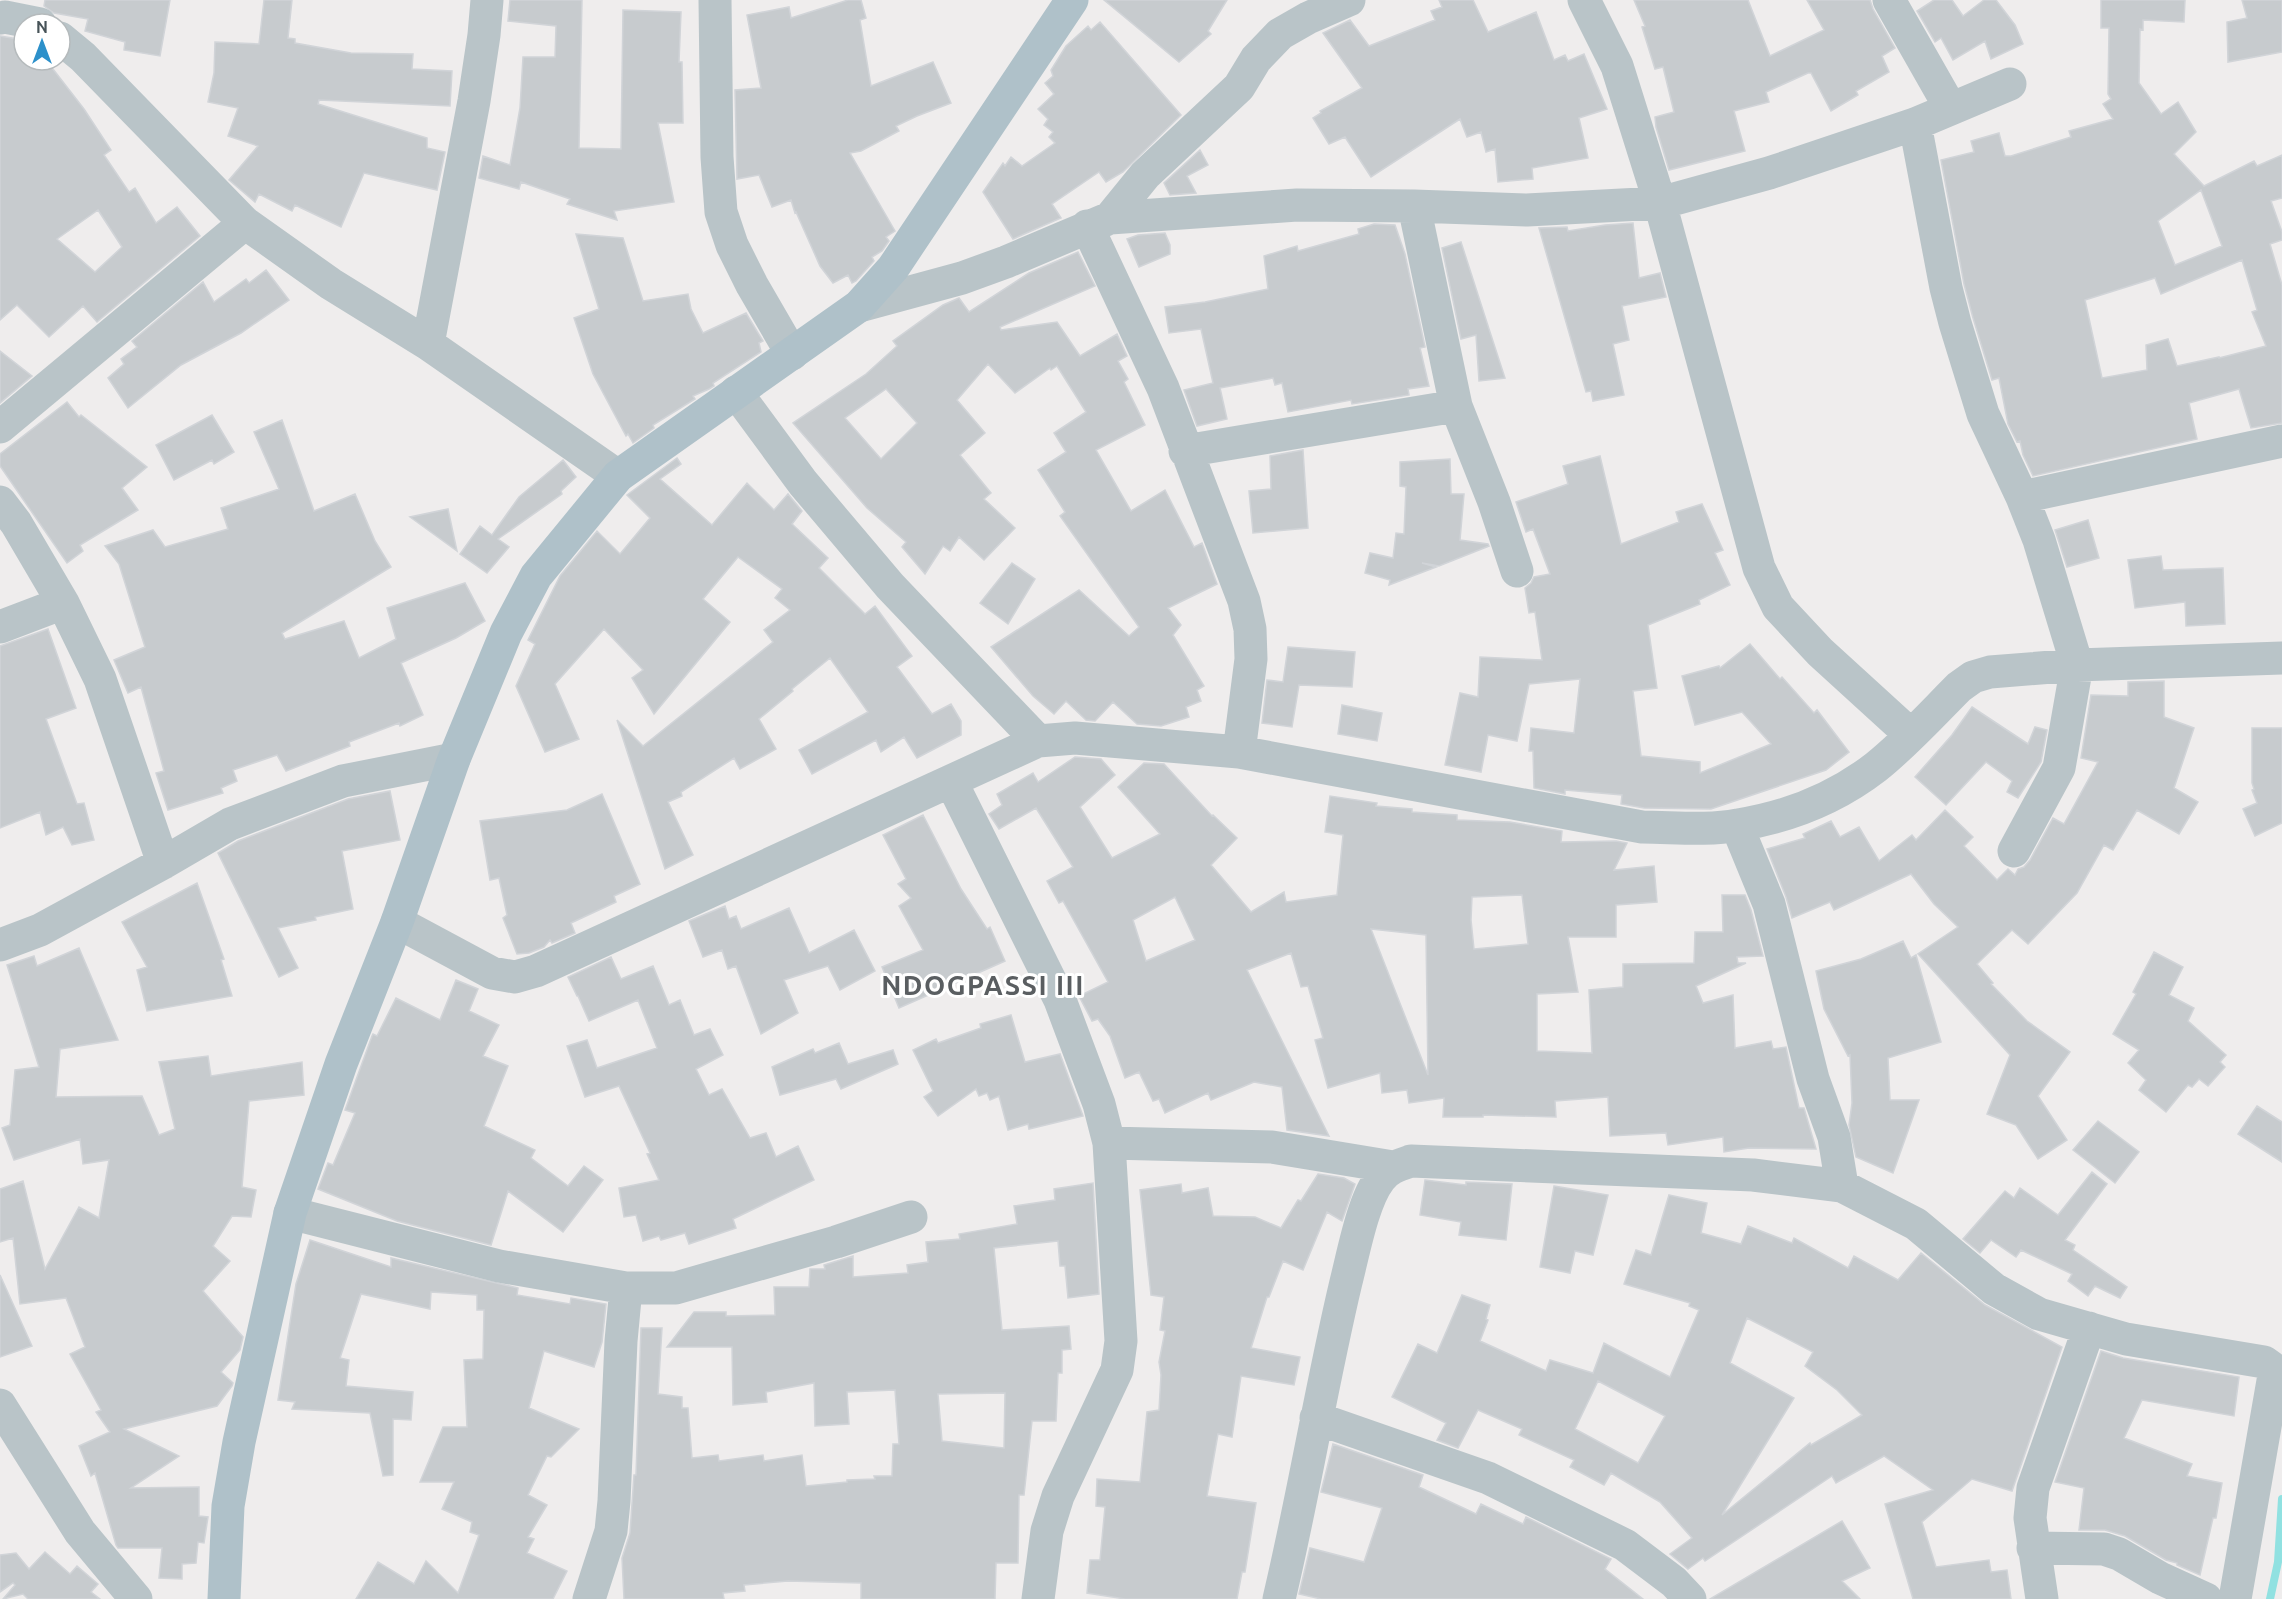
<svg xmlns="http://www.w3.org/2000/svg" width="2282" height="1599" viewBox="0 0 2282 1599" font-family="Ubuntu,sans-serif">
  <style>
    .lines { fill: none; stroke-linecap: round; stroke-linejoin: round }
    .stream { stroke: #91e1e1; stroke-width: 8 }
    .building { fill: #c7cbce; stroke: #d1d4d8; stroke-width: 1.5; fill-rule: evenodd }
    .minor { stroke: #b9c4c8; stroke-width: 33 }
    .major { stroke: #afc1c9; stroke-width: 33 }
    .labels { text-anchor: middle; stroke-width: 6; stroke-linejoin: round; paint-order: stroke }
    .district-label { font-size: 27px; font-weight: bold; letter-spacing: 1.5px; fill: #5a5e61; stroke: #fff }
  </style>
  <rect width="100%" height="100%" fill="#efeded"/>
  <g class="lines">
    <path class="stream" d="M2270 1599 2278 1562 2282 1499"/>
  </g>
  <path class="building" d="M45 0H170L160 56 124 50 125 42 85 31 88 19 54 13 44 6Z
    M264 0H292L288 38 295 39V43L351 53 413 54 412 69 452 71 450 106 319 100 318 104 427 138V148L445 152 437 190 364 173 341 227 295 205 292 211 259 194 255 202 229 180 258 146 228 136 238 108 208 102 214 73 215 42 259 44Z
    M510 0H582L579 148 621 149 623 10 681 12 679 62H682L683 123H658L674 202 614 211 617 220 567 204 570 199 521 182 519 189 479 178 483 156 510 165 520 108 523 57H555L556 26 508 21Z
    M848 0H861L866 18 860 20 871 86 933 62 951 103 917 116 896 126 899 131 861 151 850 153 895 231 886 237 889 241 882 251 872 257 874 261 856 281 852 283 848 275 833 283 820 266 796 212 795 213 791 200 772 207 759 175 737 179 735 90 761 88 747 15 789 7 791 18Z
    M1104 0H1227L1208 31 1211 34 1179 62Z
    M1439 0H1473L1488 32 1536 12 1554 60 1565 55 1568 61 1584 54 1607 109 1579 118 1588 158 1532 168 1533 179 1498 182 1495 149 1486 152 1481 132 1467 137 1460 119 1371 177 1345 137 1329 144 1313 118 1321 113 1320 111 1362 88 1323 33 1350 20 1369 46 1435 20 1431 11 1442 7Z
    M1634 0H1748L1770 56 1824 30 1807 0H1870L1873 9 1895 48 1882 56 1889 72 1856 91 1858 95 1831 111 1811 73H1808L1766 92 1769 102 1734 111 1745 151 1669 170 1656 127 1655 117 1674 112 1663 67 1655 69 1642 27 1645 26Z
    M1934 0H1952L1963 16 1984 0H1996L2015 25 2023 44 1991 59 1985 41 1953 60 1941 38 1935 42 1917 11Z
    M2101 0H2185L2184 22 2143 20V30L2140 29 2139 83 2161 114 2178 102 2196 132 2174 154 2204 186 2254 161 2257 166 2282 155V198L2271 201 2282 232V240L2270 244 2282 285V423L2251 428 2239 389 2189 403 2197 439 2033 476 2023 455 2020 441 2017 442 2008 424 1999 378 1992 380 1973 318 1964 284 1941 160 1974 152 1971 141 1999 133 2005 156H2011L2071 137 2069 131 2113 119 2103 104 2111 99 2108 94 2109 28H2101ZM2201 190 2222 246 2175 265 2158 221ZM2242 260 2257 310 2252 312 2266 346 2219 358V357L2177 366 2168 339 2146 345 2147 370 2102 378 2085 300 2155 278 2161 294Z
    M2242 0H2282V52L2228 62 2227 22 2247 18Z
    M1100 22 1181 115 1123 172 1106 182 1099 172 1052 204 1061 218 1013 239 983 192 1003 163 1005 166 1011 157 1022 166 1055 143 1049 137 1053 132 1044 125 1048 119 1038 109 1054 94 1045 83 1053 76 1051 70 1066 46 1088 26 1091 30Z
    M0 36 24 40V60H46L84 109 111 150 104 155 129 192 135 188 156 223 177 207 200 236 97 322 83 306 49 337 17 305 0 320ZM98 210 122 247 95 272 57 239Z
    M1200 150 1208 165 1187 176 1196 193 1170 195 1164 183Z
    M1633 223 1639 278 1660 273 1666 297 1622 306 1629 340 1613 344 1624 395 1593 401 1591 391 1586 392 1539 228 1567 227 1568 231 1605 225Z
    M1374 224 1395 225 1405 254 1425 347 1420 348 1429 386 1408 389 1409 395 1352 404 1351 400 1288 412 1282 383 1275 385 1273 378 1220 388 1227 419 1197 426 1184 390 1213 383 1201 329 1169 333 1165 307 1205 302 1268 289 1264 256 1297 246 1298 251 1359 234 1358 229Z
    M1165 233 1170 245V254L1139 267 1127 239 1138 235Z
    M576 234 623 238 643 301 688 294 691 309 703 333 746 313 763 341 759 343 761 352 713 383 714 386 709 389 693 396 695 399 653 425 654 428 633 443 628 434 626 436 593 374 574 318 599 309Z
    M1461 242 1490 332 1505 378 1479 381 1476 335 1461 339 1442 248Z
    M1078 252 1095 286 1000 327 1001 330 1057 322 1080 356 1117 334 1127 356 1118 361 1128 379 1124 382 1145 425 1096 450 1131 511 1165 490 1194 547 1202 543 1217 584 1168 608 1181 625 1173 635 1204 686 1197 690 1201 701 1186 707 1189 717 1161 726 1137 724 1113 702 1095 721 1086 720 1066 701 1054 714 1033 696 991 647 1079 590 1129 636 1139 627 1060 516 1065 512 1038 470 1066 452 1054 433 1086 412 1057 366 1051 370 1050 368 1015 393 988 364 957 400 985 433 960 455 991 493 984 499 1015 528 984 560 959 537 950 551 943 546 925 574 902 547 906 542 867 508 793 423 866 374 897 346 893 341 943 305 959 298 969 312 1029 273ZM886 389 917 423 881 459 845 418Z
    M266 270 289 300 241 333 181 365 128 408 108 378 124 364 121 359 137 347 132 341 203 282 214 302 246 279 249 283Z
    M0 351 32 376 0 403Z
    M67 402 79 417 81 415 147 467 122 488 138 510 80 545 83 551 67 563 0 466V454Z
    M212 415 234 452 214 464 212 460 174 480 156 445Z
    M282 420 314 511 355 494 375 541 391 567 282 633 285 639 344 621 359 658 396 639 387 608 465 583 485 621 456 638 401 663 423 715 400 726 399 723 349 742 350 746 286 771 277 755 233 770 237 781 221 788 223 793 168 810 156 773 164 771 141 687 128 693 114 660 145 647 119 564 105 546 153 530 165 547 228 529 221 508 279 489 254 432Z
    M1303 450 1308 528 1253 533 1249 491 1271 489 1270 456Z
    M1600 456 1621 544 1679 522 1676 512 1702 504 1723 550 1715 553 1730 585 1699 600 1700 604 1648 625 1657 688 1633 691 1641 756 1700 762V773L1771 744 1742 712 1695 725 1682 676 1719 666 1720 668 1750 644 1780 679 1782 677 1814 713 1817 710 1849 752 1826 770 1711 809 1644 808 1621 804 1622 795 1565 790V794L1534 788 1533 751H1529L1531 728 1574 733 1580 679 1529 684 1517 741 1488 735 1481 772 1445 765 1460 693 1478 697 1480 657 1542 660 1535 612 1529 613 1525 588 1531 583 1534 577 1550 574 1533 529 1526 532 1516 502 1568 484 1563 466Z
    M677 458 681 464 660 479 712 525 747 483 774 510 788 494 802 511 792 524 828 558 819 568 865 614 875 606 912 656 897 667 932 714 951 704 961 721V735L917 758 904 737 881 752 876 740 812 774 799 750 868 712 830 658 792 689 793 691 759 719 776 749 740 769 734 758 681 792 682 796 668 802 693 855 665 869 617 720 643 746 773 642 764 630 790 610 775 598 782 589 738 557 703 599 730 622 654 714 632 678 643 670 604 629 555 684 579 739 545 752 516 686 535 644 528 640 560 576 597 531 620 554 650 518 627 495Z
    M1450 459 1451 494H1464L1460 540 1488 544 1489 546 1439 566 1422 563 1436 567 1389 585 1390 580 1365 573 1370 553 1393 558 1396 533 1404 534 1406 487 1400 486V462Z
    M563 460 576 477 561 491 562 494 498 539 509 547 487 573 460 554 480 526 492 535 519 497Z
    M448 509 457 551 410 517Z
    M2088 520 2099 558 2067 567 2055 530Z
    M2161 556 2163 570 2223 568 2225 624 2186 626 2185 602 2135 608 2128 560Z
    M1012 563 1035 579 1008 624 980 603Z
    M48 629 76 708 46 719 77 804 84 803 94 840 72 845 63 827 46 835 40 812 0 828V646Z
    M1288 647 1355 652 1352 687 1299 685 1292 727 1262 723 1267 680 1283 682Z
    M2164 681V717L2194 728 2174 788 2198 802 2179 834 2137 810 2113 850 2104 845 2077 893 2028 944 2012 930 1977 964 1993 983 1991 984 2027 1021 2070 1052 2038 1096 2067 1140 2038 1159 2016 1125 1987 1114 2010 1055 1918 954 1958 927 1934 904 1911 874 1834 910 1830 902 1792 918 1786 897 1767 849 1805 838 1803 834 1831 821 1840 837 1859 827 1879 861 1912 835 1916 840 1945 810 1973 837 1964 846 1997 880 2008 869 2015 875 2018 869 2024 867 2030 860 2053 818 2064 824 2098 762 2081 758 2091 695 2128 696V682Z
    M1342 705 1382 713 1377 741 1338 734Z
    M1972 707 2028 744 2035 727 2047 730 2041 762 2018 798 2007 792 2012 781 1986 762 1946 805 1915 777 1952 735Z
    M2252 728H2282V823L2255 836 2243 809 2257 803 2252 790 2254 789 2252 783Z
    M1075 757 1101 759 1115 775 1080 807 1112 858 1160 834 1118 787 1144 763 1164 764 1212 816 1213 815 1237 838 1211 865 1251 912 1284 892 1286 902 1337 895 1343 835 1325 832 1330 796 1377 803 1376 806 1412 809V812L1457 815V820L1510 822 1562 831 1561 842 1616 841 1627 843 1614 870 1654 866 1657 902 1616 905V937H1568L1578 992 1537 994V1051L1592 1053 1589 990 1623 987V964L1694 963 1695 932H1723L1722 895H1745L1751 910 1763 956 1737 957 1738 963H1746L1696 986 1703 1003 1733 995 1735 1048 1771 1041 1773 1049 1786 1047 1799 1108H1804L1816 1149 1749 1148 1724 1152 1723 1137 1668 1145 1666 1133 1610 1136 1608 1097 1555 1101 1556 1117 1483 1115V1117H1443L1444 1098 1409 1103 1407 1090 1382 1093 1380 1073 1328 1088 1315 1040 1323 1038 1308 986 1301 987 1291 953 1247 970 1329 1136 1287 1130 1282 1087 1254 1082 1211 1100 1208 1093 1165 1113 1159 1099 1153 1101 1139 1072 1125 1078 1110 1036 1098 1019 1092 1021 1079 996 1108 982 1063 901 1059 903 1047 881 1073 867 1036 808 999 829 989 814 1002 805 997 794 1033 773 1038 782ZM1522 895 1528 944 1474 949 1471 920 1472 897ZM1175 897 1195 940 1146 961 1133 920ZM1371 929 1426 935 1428 1075Z
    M390 791 400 840 342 851 353 909 315 917 316 920 278 928 298 968 279 977 218 853 238 841 348 799Z
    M602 794 640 884 614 896 616 902 571 923 575 933 552 943 550 940 544 947 529 953 517 954 503 918 507 915 499 878 490 880 480 821 567 810Z
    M923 815 961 889 987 929 990 927 1005 961 899 1008 882 967 923 950 899 906 911 898 898 884 906 879 883 835Z
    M197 883 224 959 221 960 232 996 147 1011 137 970 147 967 122 922Z
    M725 906 729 919 736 916 741 929 789 908 809 953 854 930 875 971 840 990 828 966 784 980 798 1013 761 1034 736 966 728 969 722 950 703 957 689 921Z
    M1903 941 1911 958 1916 955 1941 1042 1888 1058 1890 1100H1919L1893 1173 1856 1157 1849 1125 1852 1103 1850 1055 1848 1056 1824 1009 1816 971 1861 959Z
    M79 948 118 1040 60 1049 56 1097 142 1096 159 1135 175 1129 159 1062 208 1056 211 1076 302 1062 304 1095 249 1101 242 1187 256 1190 251 1217 232 1216 213 1246 230 1261 203 1291 243 1337 240 1350 221 1372 233 1383 232 1386 217 1406 124 1429 179 1456 131 1488 199 1487V1516L208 1517 204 1543 198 1542 196 1563 182 1564V1579L159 1578 162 1548H118L116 1545 95 1473 91 1476 79 1446 110 1432 96 1412 101 1410 70 1354 85 1347 66 1298 20 1304 13 1238 0 1242V1189L23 1181 45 1269 79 1207 99 1218 109 1160 83 1164 80 1139 14 1160 2 1128 10 1125 15 1070 39 1067 7 965 34 956 37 966Z
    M2154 952 2183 967 2169 995 2194 1008 2188 1021 2226 1055 2220 1062 2225 1067 2208 1086 2199 1079 2192 1087 2188 1085 2166 1112 2139 1090 2146 1080 2128 1063 2139 1050 2113 1034 2136 994 2133 992Z
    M611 957 621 979 653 966 669 1005 680 1000 694 1035 710 1029 723 1055 696 1069 709 1095 722 1089 750 1138 766 1133 776 1157 798 1146 814 1180 733 1219 736 1228 689 1244 685 1233 661 1240 659 1236 643 1241 636 1215 624 1217 619 1188 659 1180 647 1154 650 1153 619 1086 585 1097 567 1046 587 1040 597 1068 657 1048 638 1000 589 1021 578 996H577L568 977Z
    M456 980 478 989 469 1011 499 1025 483 1056 508 1066 484 1126 535 1150 531 1158 568 1186 584 1166 603 1180 563 1232 508 1191 491 1245 397 1221 318 1189 328 1163 333 1165 355 1113 345 1110 372 1036 373 1034 377 1036 396 998 440 1020Z
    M1011 1015 1025 1062 1060 1054 1083 1116 1029 1129 1028 1124 1008 1130 999 1096 990 1100 987 1093 979 1096 976 1089 938 1116 924 1097 933 1091 913 1050 936 1039 938 1043 981 1028 980 1024Z
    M839 1043 848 1064 893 1050 898 1064 841 1089 836 1079 780 1095 772 1067 813 1049 815 1053Z
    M2257 1106 2282 1122V1162L2238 1134Z
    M2098 1121 2139 1152 2115 1183 2073 1150Z
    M2092 1172 2107 1184 2065 1240 2075 1245 2073 1250 2127 1287 2120 1298 2095 1286 2088 1296 2068 1281 2072 1274 2021 1250 2016 1257 1991 1240 1980 1253 1963 1239 2005 1191 2014 1198 2020 1188 2058 1215Z
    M1318 1174 1344 1178 1355 1184 1342 1221 1327 1212 1303 1270 1283 1261 1269 1297H1267L1251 1348 1300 1357 1294 1385 1241 1376 1232 1437 1218 1434 1207 1496 1256 1503 1245 1572H1242L1237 1599H1125L1087 1593 1090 1560H1100L1105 1507 1096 1506 1097 1479 1140 1482 1147 1412 1159 1410 1161 1375 1159 1362 1165 1331 1160 1330 1164 1297 1151 1295 1140 1190 1181 1184 1182 1193 1208 1188 1213 1216 1255 1217 1281 1228 1298 1200 1301 1201Z
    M1425 1180 1466 1185V1182L1512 1184 1506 1240 1459 1235 1461 1222 1420 1215Z
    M1093 1183 1099 1294 1068 1298 1065 1266H1060L1058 1241 994 1248 1002 1330 1069 1326 1071 1349 1062 1350V1373H1058L1056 1421H1032L1024 1495H1019L1018 1563H996L995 1599H861V1583L788 1581 744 1585 745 1591 723 1593 724 1599H624L622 1558 630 1533 634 1475H636L641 1328H662L658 1394 682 1397V1408H688L692 1458 718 1455 719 1461 763 1455 764 1461 802 1455 806 1486 847 1482V1480L875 1479 874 1476H892L893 1444H899L895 1390 847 1392 849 1424 815 1426 814 1383 766 1392 767 1402 733 1405 732 1347H667L694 1312H726V1316L775 1315 774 1287H809L810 1269H825L824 1265 853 1256V1277L908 1273 907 1265 928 1262 926 1242 960 1239 959 1234 1017 1224 1014 1206 1055 1200 1054 1189ZM1005 1393 1004 1448 942 1441 938 1394Z
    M1554 1186 1608 1195 1593 1255 1575 1251 1570 1273 1540 1267Z
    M1669 1195 1707 1203 1701 1233 1741 1244 1748 1226 1792 1243 1794 1238 1848 1268 1854 1256 1898 1280 1921 1253 1985 1305 2062 1347 2012 1491 1972 1479 1922 1522 1936 1567 1989 1560 1991 1572 2007 1570 2011 1599H1913L1885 1504 1933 1490 1884 1456 1836 1483 1832 1476 1705 1561 1703 1558 1688 1569 1670 1554 1692 1538 1660 1502 1611 1473 1604 1485 1570 1467 1574 1460 1519 1435 1522 1429 1478 1410 1458 1448 1437 1440 1446 1423 1392 1397 1418 1344 1437 1353 1462 1295 1490 1305 1486 1319 1488 1320 1480 1341 1546 1371 1550 1360 1593 1373 1604 1343 1670 1377 1699 1310 1689 1306 1690 1303 1624 1284 1636 1250 1651 1255ZM1747 1318 1813 1352 1805 1366 1837 1390 1862 1415 1811 1445 1810 1443 1722 1515 1794 1398 1730 1363ZM1598 1381 1665 1416 1638 1463 1575 1429Z
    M310 1240 391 1267V1258L518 1288 517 1295 570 1304 571 1298 606 1304 602 1342 594 1367 544 1351 529 1408 579 1429 551 1457 547 1456 528 1495 547 1505 528 1537 534 1539 527 1553 567 1571 553 1599H356L378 1562 414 1584 426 1561 458 1593 479 1535 470 1532 472 1522 442 1509 454 1482H420L443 1427H467L464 1360 483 1359 484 1310H477V1295L431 1292 430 1309 361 1294 340 1358 349 1360 346 1386 413 1392 411 1420 393 1419V1475L383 1476 370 1413 292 1409 295 1402 278 1400 296 1284Z
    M0 1275 32 1346 0 1357Z
    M2101 1351 2123 1358 2239 1377 2234 1416 2142 1400 2124 1438 2192 1464 2187 1476 2222 1483 2216 1518H2213L2200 1575 2177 1565V1563L2166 1560 2125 1536 2105 1530H2079L2084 1488 2055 1482Z
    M1333 1444 1423 1475 1419 1487 1476 1514 1481 1504 1523 1524 1526 1517 1611 1559 1605 1569 1643 1599H1321L1299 1594 1310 1548 1364 1562 1382 1508 1321 1492Z
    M1842 1521 1870 1568 1842 1581 1860 1599H1710Z
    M45 1552 70 1574 77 1566 98 1584 91 1592 100 1599H28L23 1594 3 1599 15 1585 13 1583 0 1592V1555L16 1553 29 1569Z"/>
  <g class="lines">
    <path class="minor" d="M715 0 717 157 721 212 732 245 752 285 792 354
      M1584 0 1617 66 1660 203 1759 568 1778 607 1820 652 1911 735
      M1889 0 1951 109
      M0 18 5 17 40 24
      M60 38 83 57 245 223 331 284 428 344 618 476
      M1915 124 1946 288 1955 323 1983 414 2022 497 2039 540 2077 665 2059 768 2014 851
      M1414 206 1456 406 1494 502 1517 571
      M1110 218 1297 205 1414 206 1527 210 1660 203 1769 173 1915 124 2010 84
      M1087 226 1163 388 1244 601 1250 629 1251 659 1239 752
      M859 306 962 278 1006 262 1110 218 1145 175 1239 87 1256 59 1280 34 1308 18 1349 0
      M428 344 474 101 484 35 487 0
      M736 392 803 483 890 586 1038 741
      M0 427 245 223
      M1185 451 1456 406
      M2022 497 2282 441
      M0 502 16 523 63 603 100 679 163 863
      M0 627 63 603
      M951 781 1060 1000 1099 1104 1109 1143 1121 1341 1117 1370 1058 1496 1047 1531 1038 1599
      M1737 826 1769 904 1813 1079 1834 1137 1842 1186
      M397 922 492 973 515 977 536 971 1038 741 1075 738 1239 752 1642 827C1673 827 1707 831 1738 825 1788 817 1836 798 1876 767 1906 743 1932 714 1959 687L1973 677 1990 672 2077 665 2282 658
      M0 945 40 930 163 863 230 824 343 781 454 759
      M1109 1143 1272 1147 1393 1167
      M290 1213 499 1266 626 1288H676L836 1242 911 1217
      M0 1405 80 1532 136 1599
      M1316 1418 1488 1478 1625 1545 1674 1582 1690 1599
      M2033 1548 2104 1549 2119 1554 2160 1578 2206 1599
      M589 1599 611 1531 614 1501 621 1341 626 1288
      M1279 1599C1304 1494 1321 1387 1346 1282 1353 1255 1363 1200 1380 1179 1388 1168 1399 1165 1411 1161L1753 1175 1842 1186 1916 1224 1994 1289 2039 1314 2126 1339 2264 1362 2271 1367 2274 1375 2235 1599
      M2042 1599 2030 1518 2033 1488 2089 1328"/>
    <path class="major" d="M224 1599 228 1506 239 1442 290 1213 341 1064 397 922 454 759 506 633 536 576 618 476 859 306 893 268 1072 0"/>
  </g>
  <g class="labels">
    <g class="district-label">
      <text x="983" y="995">NDOGPASSI III</text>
    </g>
  </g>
  <g transform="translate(42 42)"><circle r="28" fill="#ffffff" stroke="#b5babc" stroke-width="1.5"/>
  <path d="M0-4.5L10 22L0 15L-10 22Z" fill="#2c90ca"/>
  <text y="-9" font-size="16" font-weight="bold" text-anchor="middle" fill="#475358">N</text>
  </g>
</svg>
